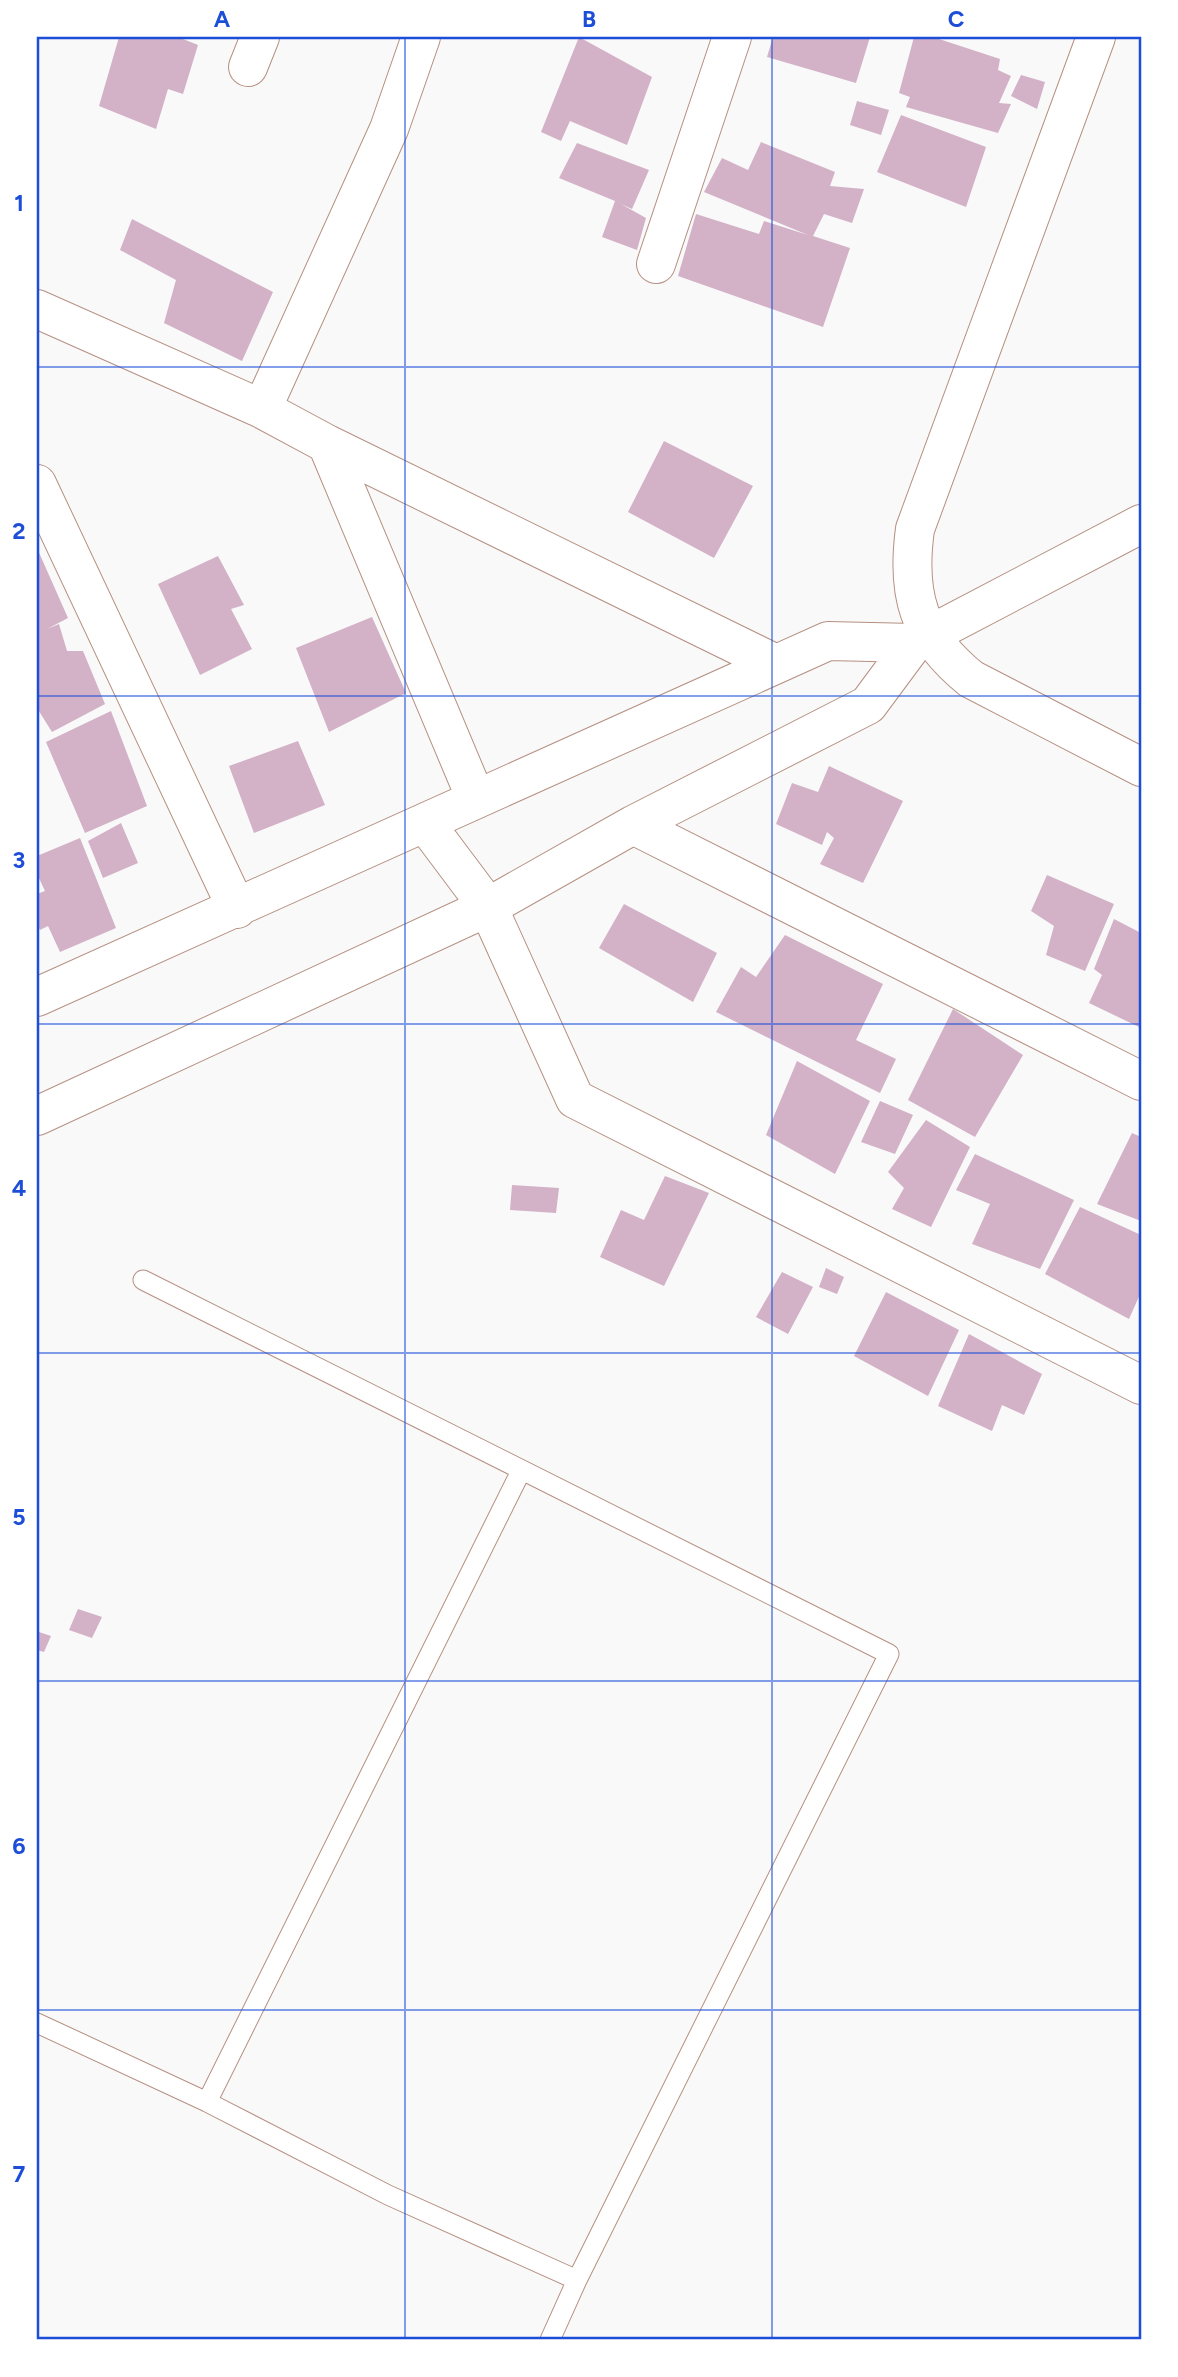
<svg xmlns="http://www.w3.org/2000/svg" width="1178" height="2377" viewBox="0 0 1178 2377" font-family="Figtree,sans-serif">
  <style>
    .building { fill: #d3b1c7 }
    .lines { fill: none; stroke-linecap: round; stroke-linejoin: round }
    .service-casing { stroke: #b59081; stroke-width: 21 }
    .minor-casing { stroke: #b59081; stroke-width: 40 }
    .service { stroke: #fff; stroke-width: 19 }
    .minor { stroke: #fff; stroke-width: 38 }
    .grid { fill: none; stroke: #1d4ed8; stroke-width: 2; stroke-opacity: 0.55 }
    .neatline { fill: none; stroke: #1d4ed8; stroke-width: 2.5 }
    .grid-label { font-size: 23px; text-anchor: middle; font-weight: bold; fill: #1d4ed8 }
  </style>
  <rect width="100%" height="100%" fill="#f9f9f9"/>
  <path class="building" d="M119 37H178L198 45 183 94 168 89 156 129 99 106Z
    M579 37 652 77 627 145 570 121 561 141 541 132Z
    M773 37H870L856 83 767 57Z
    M914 37H933L1000 59 998 70 1011 76 999 103 1011 104 998 133 906 107 910 97 899 93Z
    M1021 75 1045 82 1037 109 1011 96Z
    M857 101 889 110 881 135 850 125Z
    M901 115 986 147 966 207 877 172Z
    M761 142 835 172 830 186 864 189 852 223 824 214 813 236 850 248 823 327 678 276 696 214 759 234 764 221 808 235 704 192 722 158 748 170Z
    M577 143 649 170 632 209 621 204 646 218 637 250 602 237 615 201 559 178Z
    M132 219 273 292 242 361 164 323 176 280 120 250Z
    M664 441 753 486 714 558 628 512Z
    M37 548 68 618 47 629 59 624 67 651H83L105 704 52 732 37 708Z
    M218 556 244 605 231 609 252 649 200 675 158 584Z
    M372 617 406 693 329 732 296 648Z
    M111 711 147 806 85 833 46 742Z
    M298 741 325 805 254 833 229 766Z
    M829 766 903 801 863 883 820 864 834 838 827 832 822 845 776 824 792 783 818 792Z
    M121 823 138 863 103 878 88 841Z
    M80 838 116 928 60 952 48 926 40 930 37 924V894L45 891 37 874V856Z
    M1047 875 1114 904 1085 971 1046 955 1054 926 1031 911Z
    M624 904 717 953 693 1002 599 948Z
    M1114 919 1141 933V1028L1089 1003 1102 975 1094 969Z
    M785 935 883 984 856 1040 896 1059 880 1093 716 1012 741 967 756 977Z
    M953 1009 1023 1055 975 1137 908 1100Z
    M797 1061 870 1101 835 1174 766 1135Z
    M880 1101 913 1115 895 1154 861 1142Z
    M926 1120 970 1147 931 1227 892 1209 904 1188 888 1172Z
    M1132 1133 1141 1137V1221L1097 1204Z
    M975 1154 1074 1200 1040 1269 972 1244 990 1204 956 1190Z
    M665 1176 709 1193 664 1286 600 1257 621 1210 644 1220Z
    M512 1185 559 1188 556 1213 510 1210Z
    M1080 1207 1141 1235V1292L1129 1319 1045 1274Z
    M826 1268 844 1277 837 1294 819 1287Z
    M782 1272 813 1287 788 1334 756 1317Z
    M886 1292 959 1330 928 1396 854 1356Z
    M969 1334 1042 1374 1024 1415 1002 1405 992 1431 938 1406Z
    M78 1609 102 1617 92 1638 69 1630Z
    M39 1632 51 1636 44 1652 37 1650Z"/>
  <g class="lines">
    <g class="service-casing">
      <path id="service" d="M143 1280 889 1654 577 2280 550 2340
        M37 2023 207 2102 388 2195 577 2280
        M207 2102 521 1471"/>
    </g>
    <g class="minor-casing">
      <path id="minor" d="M1096 37 915 529C906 595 918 636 971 679L1141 767
        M248 67 260 37
        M656 264 732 37
        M37 309 262 409 327 444 776 664
        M262 409 389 129 421 37
        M327 444 476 799
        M37 484 237 909
        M425 823 488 907 633 825 868 705 914 643 1141 524
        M633 825 1141 1081
        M37 997 828 641 914 643
        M37 1116 488 907 575 1099 1141 1385"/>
    </g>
    <use href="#service" class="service"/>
    <use href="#minor" class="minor"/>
  </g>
  <path class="grid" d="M405 37V2340M772 37V2340M37 367H1141M37 696H1141M37 1024H1141M37 1353H1141M37 1681H1141M37 2010H1141"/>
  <rect width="1178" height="2377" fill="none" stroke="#ffffff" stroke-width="77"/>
  <rect x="38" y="38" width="1102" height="2300" class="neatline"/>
  <g class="grid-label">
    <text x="222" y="27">A</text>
    <text x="589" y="27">B</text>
    <text x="956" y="27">C</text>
    <text x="19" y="211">1</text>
    <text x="19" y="539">2</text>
    <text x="19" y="868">3</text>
    <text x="19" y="1196">4</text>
    <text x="19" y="1525">5</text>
    <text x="19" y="1854">6</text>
    <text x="19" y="2182">7</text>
  </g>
</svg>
